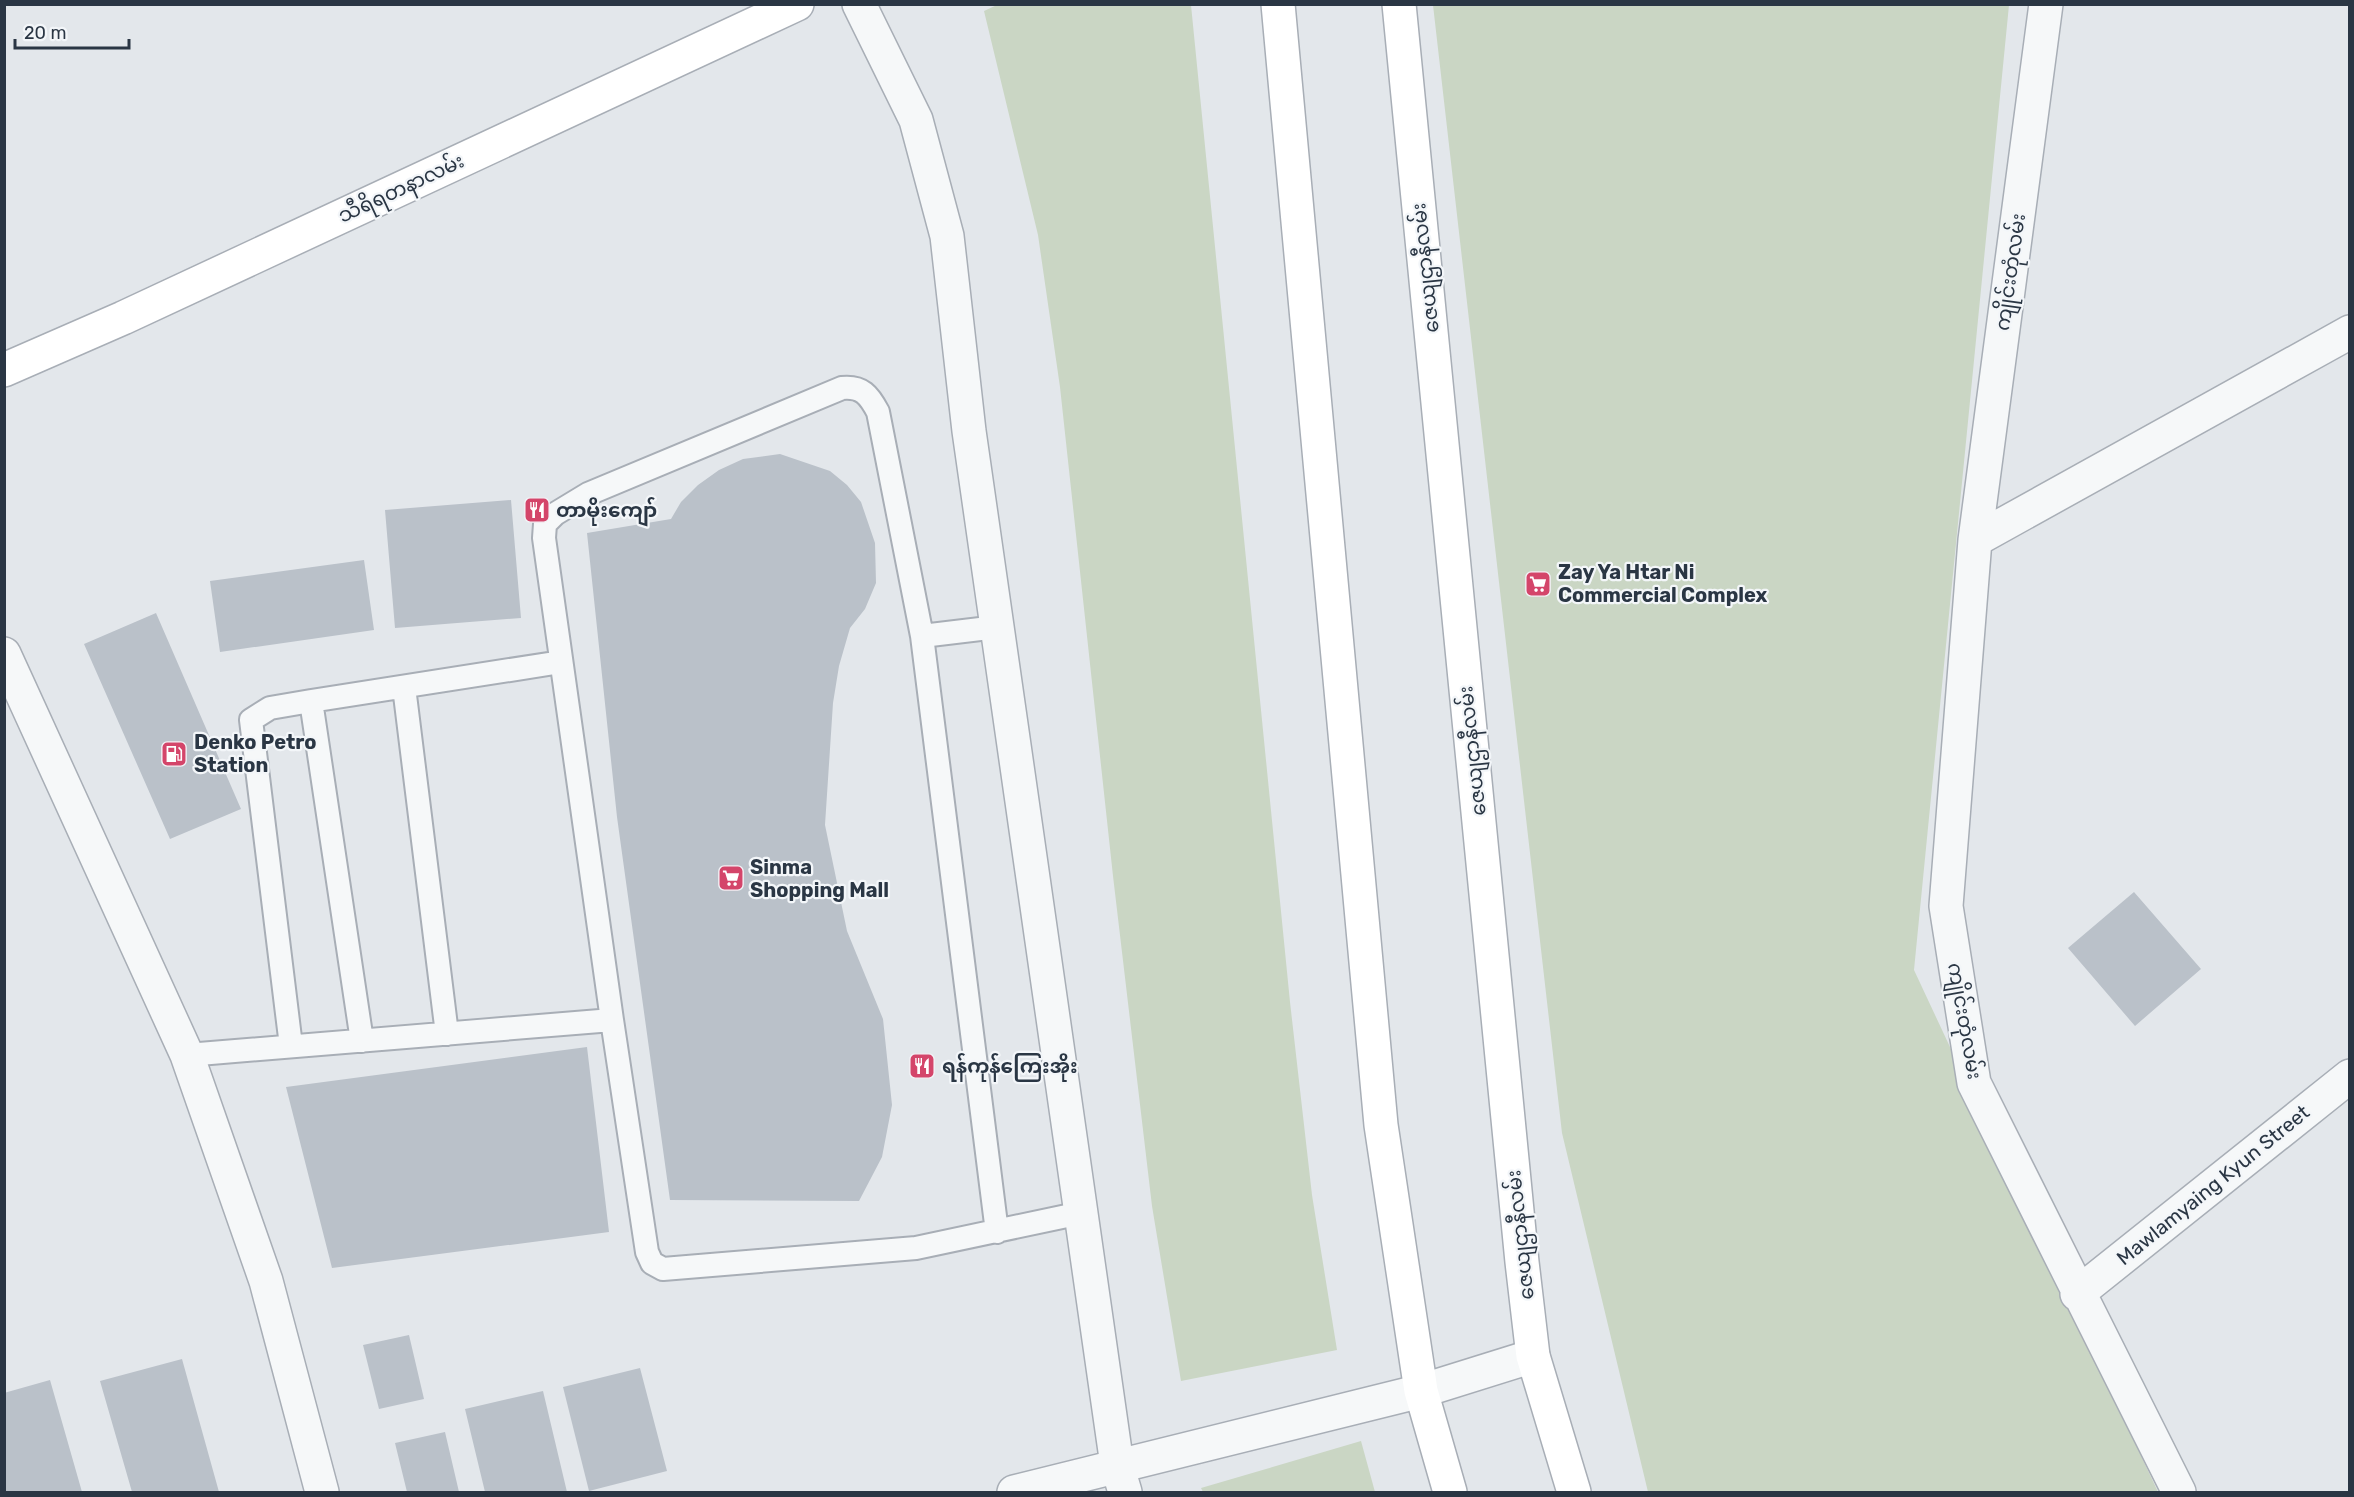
<svg xmlns="http://www.w3.org/2000/svg" width="2354" height="1497" viewBox="0 0 2354 1497" font-family="Rubik,'Noto Sans Myanmar',sans-serif">
  <style>
    .green { fill: #cad6c4 }
    .building { fill: #bac1c9 }
    .lines { fill: none; stroke-linecap: round; stroke-linejoin: round }
    .lane-casing { stroke: #a8aeb6; stroke-width: 26 }
    .street-casing { stroke: #a8aeb6; stroke-width: 36 }
    .secondary-casing { stroke: #a8aeb6; stroke-width: 36 }
    .lane { stroke: #f6f8f9; stroke-width: 22 }
    .street { stroke: #f6f8f9; stroke-width: 33 }
    .secondary { stroke: #fff; stroke-width: 33 }
    .labels { text-anchor: middle; stroke-width: 4.5; stroke-linejoin: round; paint-order: stroke }
    .street-label { font-size: 20px; fill: #2a3644; stroke: #f3f6f9 }
    .poi-label { font-size: 20px; font-weight: bold; fill: #2a3644; stroke: #f3f6f9; text-anchor: start }
  </style>
  <rect width="100%" height="100%" fill="#e3e7eb"/>
  <path class="green" d="M997 5H1191L1290 1002 1312 1195 1337 1350 1181 1381 1152 1206 1113 876 1060 387 1038 235 984 11Z
    M1433 5H2009L1914 970 2158 1492H1648L1562 1133Z
    M1361 1441 1375 1492H1203L1201 1488Z"/>
  <path class="building" d="M780 454 830 471 847 485 861 502 875 543 876 583 865 609 850 628 839 666 833 703 825 825 847 931 883 1019 892 1105 882 1157 859 1201 670 1200 617 817 587 533 671 519 681 502 698 485 719 470 743 459Z
    M511 500 521 618 395 628 385 510Z
    M364 560 374 630 220 652 210 581Z
    M156 613 241 809 170 839 84 644Z
    M2134 892 2201 969 2135 1026 2068 948Z
    M587 1047 609 1232 332 1268 286 1087Z
    M409 1335 424 1399 379 1409 363 1345Z
    M182 1359 219 1492H132L100 1381Z
    M640 1368 667 1471 589 1491 563 1387Z
    M50 1380 82 1492H4V1393Z
    M543 1391 567 1492H485L465 1409Z
    M445 1432 459 1492H407L395 1443Z"/>
  <g class="lines">
    <g class="lane-casing">
      <path id="lane" d="M922 636 997 1232
        M404 687 447 1034
        M612 1020 544 538 545 524 555 514 588 494 842 388C862 386 869 395 878 412L922 636 997 627
        M362 1041 311 701 561 662
        M291 1046 251 720 270 708 311 701
        M187 1055 612 1020 647 1252 652 1263 663 1269 916 1248 1081 1213"/>
    </g>
    <g class="street-casing">
      <path id="street" d="M859 4 916 120 947 236 969 431 1117 1465 1125 1492
        M2046 4 1975 540 1946 906 1974 1083 2179 1492
        M1975 540 2350 332
        M4 654 187 1055 266 1281 322 1492
        M2077 1294 2350 1076
        M1014 1492 1421 1391 1533 1356"/>
    </g>
    <g class="secondary-casing">
      <path id="secondary" d="M1278 4 1381 1125 1421 1391 1450 1492
        M1399 4 1522 1262 1533 1356 1574 1492
        M4 370 123 318 797 4"/>
    </g>
    <use href="#lane" class="lane"/>
    <use href="#street" class="street"/>
    <use href="#secondary" class="secondary"/>
  </g>
  <defs>
    <g id="restaurant-square" transform="scale(1.35)"><rect x="-9" y="-9" width="18" height="18" rx="4" fill="#d4456a" stroke="#f3f6f9"/><path d="M-5-6h1v4h1v-4h1v4h1v-4h1v5L-1.5 .5V6h-2V.5L-5-1ZM5-6V6H3V1.5H1.5Q1.5-4 5-6Z" fill="#fff"/></g>
    <g id="supermarket-square" transform="scale(1.35)"><rect x="-9" y="-9" width="18" height="18" rx="4" fill="#d4456a" stroke="#f3f6f9"/><path d="M-6-5.5h2.5l.6 2H6L4.5 2H-2.5L-4.4-4H-6ZM-1.5 3.2a1.3 1.3 0 1 0 .1 0ZM3 3.2a1.3 1.3 0 1 0 .1 0Z" fill="#fff"/></g>
    <g id="fuel-square" transform="scale(1.35)"><rect x="-9" y="-9" width="18" height="18" rx="4" fill="#d4456a" stroke="#f3f6f9"/><path d="M-5.5-6h7V0h2V4h1.3V-2.5L3-4.5l.8-.8L6-3V5H2.5V1h-1V6h-7ZM-4.2-4.7v3.2H.2V-4.7Z" fill="#fff"/></g>
  </defs>
  <g fill-rule="evenodd">
    <use href="#restaurant-square" x="537" y="510"/>
    <use href="#supermarket-square" x="1538" y="584"/>
    <use href="#fuel-square" x="174" y="754"/>
    <use href="#supermarket-square" x="731" y="878"/>
    <use href="#restaurant-square" x="922" y="1066"/>
  </g>
  <g class="labels">
    <g class="street-label">
      <text transform="translate(401 188) rotate(-25)" y="7">သီရိရတနာလမ်း</text>
      <text transform="translate(1425 268) rotate(-96)" y="7">ဇေယျဌာနီလမ်း</text>
      <text transform="translate(2010 272) rotate(-82)" y="7">ကျိုင်းတုံလမ်း</text>
      <text transform="translate(1472 751) rotate(-96)" y="7">ဇေယျဌာနီလမ်း</text>
      <text transform="translate(1965 1021) rotate(80)" y="7">ကျိုင်းတုံလမ်း</text>
      <text transform="translate(2213 1185) rotate(-39)" y="7">Mawlamyaing Kyun Street</text>
      <text transform="translate(1520 1235) rotate(-96)" y="7">ဇေယျဌာနီလမ်း</text>
    </g>
    <g class="poi-label">
      <text x="556" y="517">တာမိုးကျော်</text>
      <text x="1558" y="579">Zay Ya Htar Ni<tspan x="1558" dy="23">Commercial Complex</tspan></text>
      <text x="194" y="749">Denko Petro<tspan x="194" dy="23">Station</tspan></text>
      <text x="750" y="874">Sinma<tspan x="750" dy="23">Shopping Mall</tspan></text>
      <text x="942" y="1073">ရန်ကုန်ကြေးအိုး</text>
    </g>
  </g>
  <rect width="2354" height="1497" fill="none" stroke="#2a3644" stroke-width="12"/>
  <path d="M15 39v9h114v-9" fill="none" stroke="#2a3644" stroke-width="3"/>
  <text x="24" y="39" font-size="18" fill="#2a3644" stroke="#f3f6f9" stroke-width="4.5" paint-order="stroke">20 m</text>
</svg>
